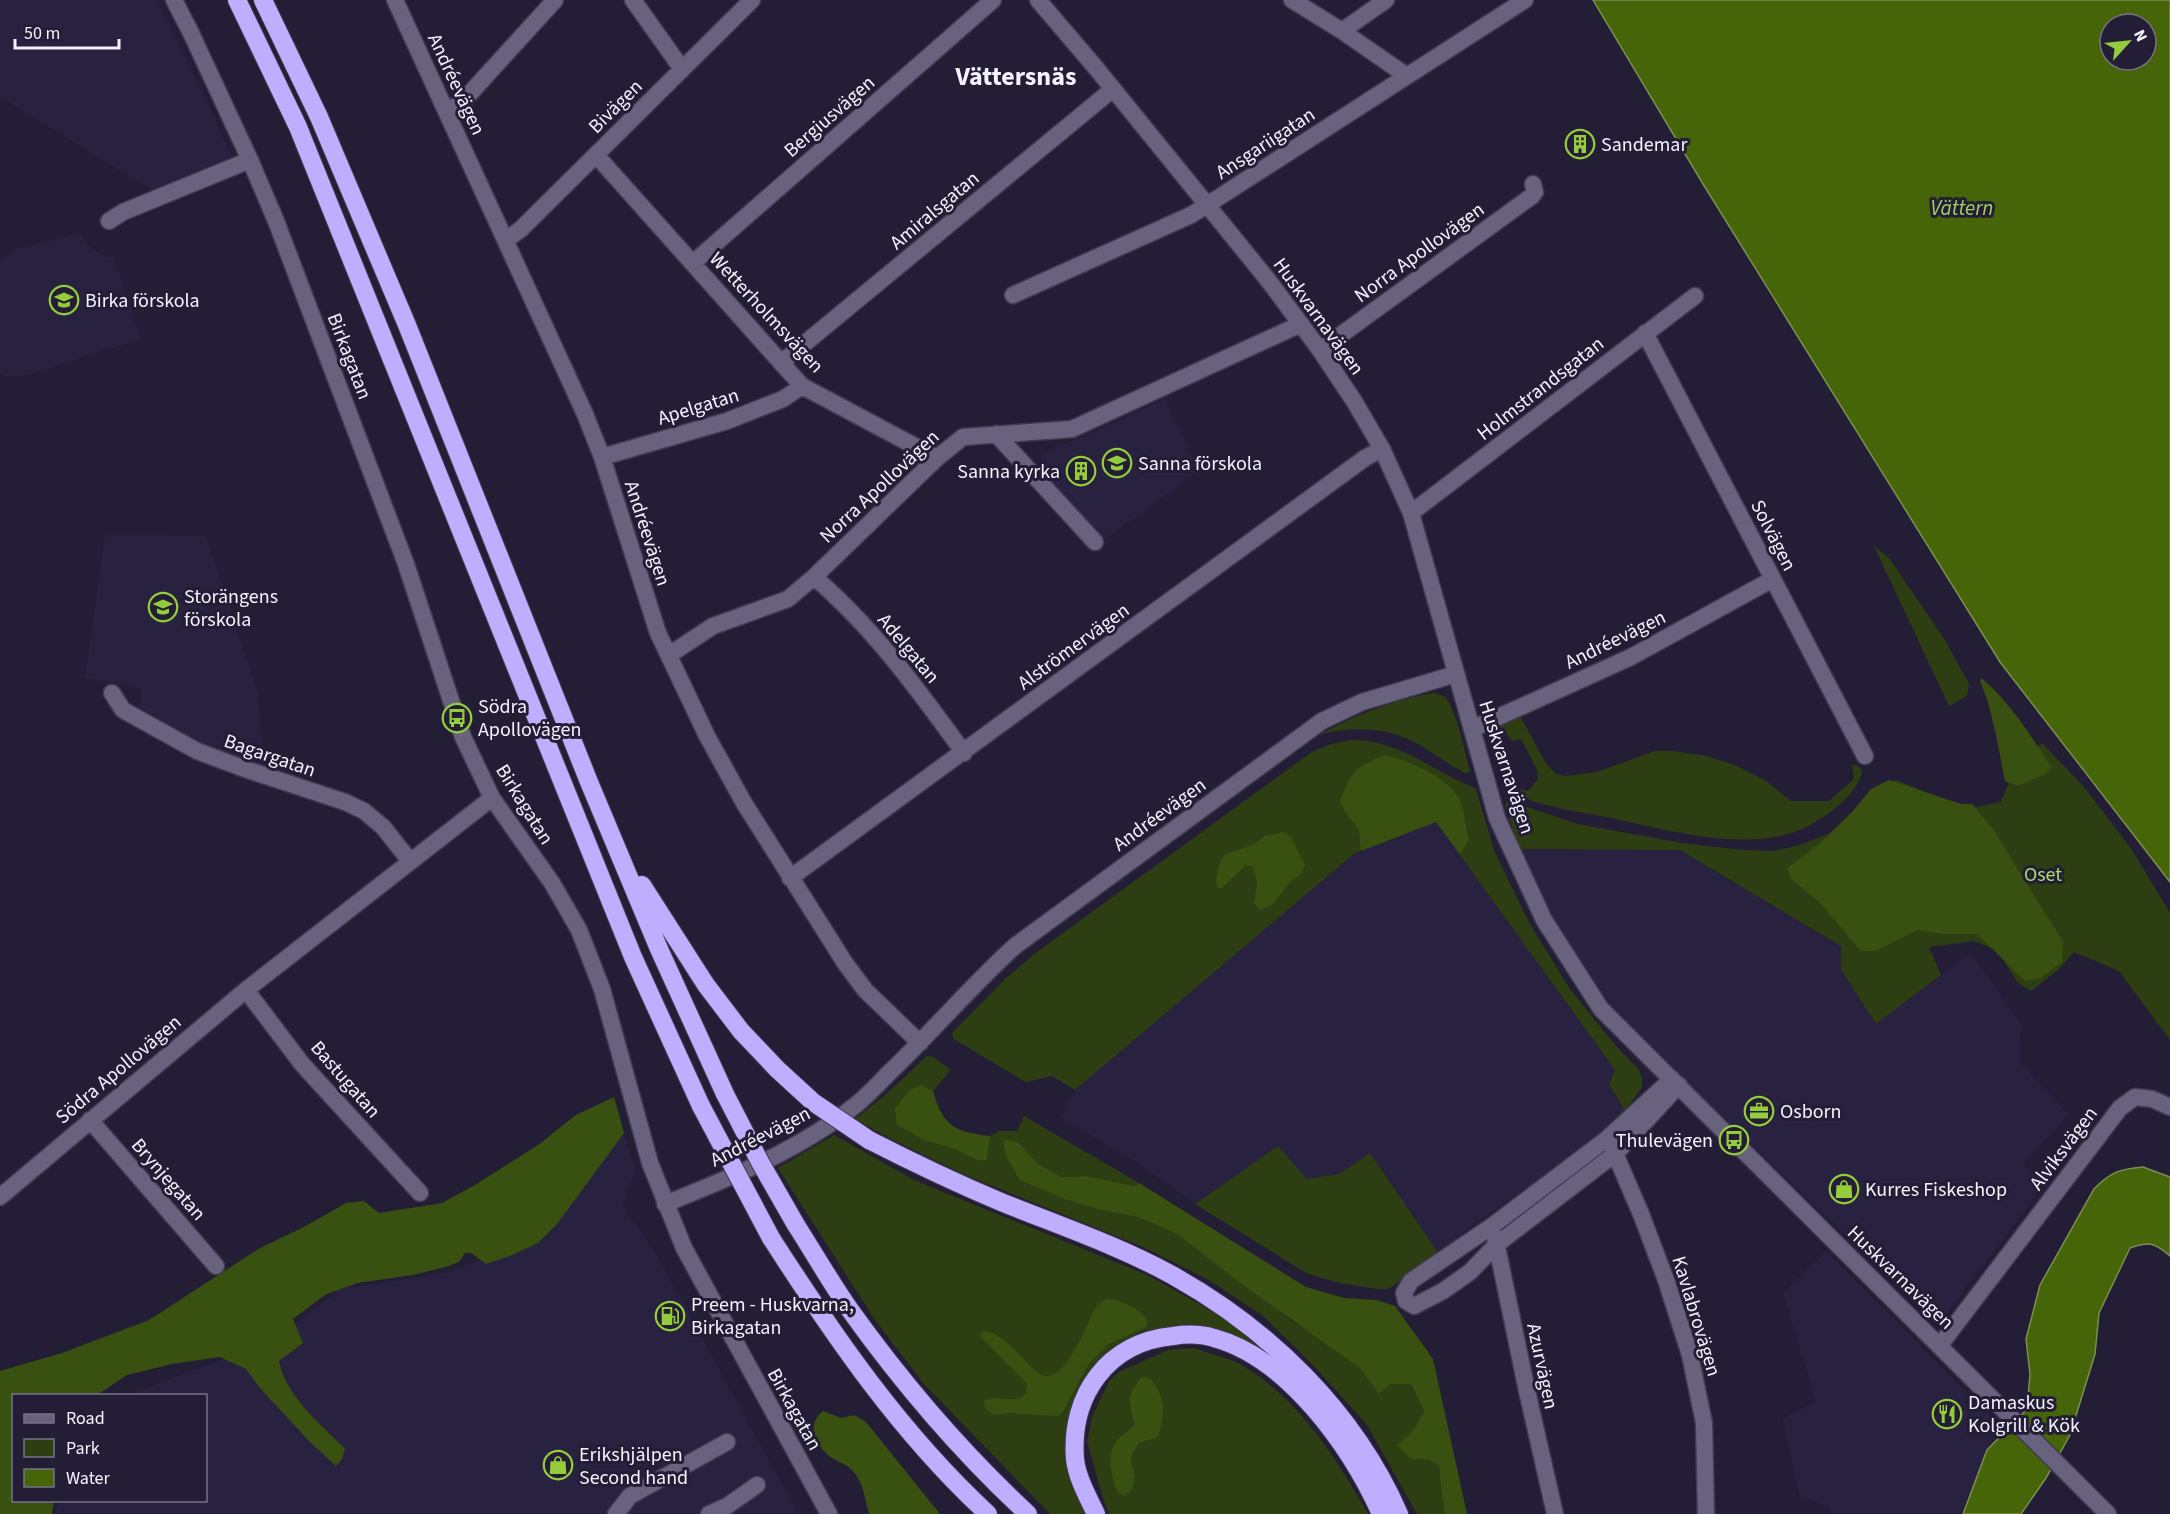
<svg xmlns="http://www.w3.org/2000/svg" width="2170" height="1514" viewBox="0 0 2170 1514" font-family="'Source Sans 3',sans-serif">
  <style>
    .built { fill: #28213f }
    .green { fill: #2d3e13 }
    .forest { fill: #395110 }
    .water { fill: #456508; stroke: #7a8f52; stroke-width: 1.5; fill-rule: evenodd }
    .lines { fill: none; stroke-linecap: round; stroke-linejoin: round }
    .minor-casing { stroke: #403b4e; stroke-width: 19 }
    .tertiary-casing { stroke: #403b4e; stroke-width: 19 }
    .motorway-casing { stroke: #403b4e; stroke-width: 20 }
    .minor { stroke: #68627e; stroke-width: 16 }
    .tertiary { stroke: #68627e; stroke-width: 16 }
    .motorway { stroke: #bfadfe; stroke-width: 18 }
    .motorway-bridge-casing { stroke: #403b4e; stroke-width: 20; stroke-linecap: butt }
    .motorway-bridge { stroke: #bfadfe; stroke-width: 18 }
    .labels { text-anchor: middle; stroke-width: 6; stroke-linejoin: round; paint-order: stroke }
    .street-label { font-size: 20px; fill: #f4f2ff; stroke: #231e35 }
    .poi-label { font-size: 20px; fill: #f4f2ff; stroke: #231e35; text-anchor: start }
    .park-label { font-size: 20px; fill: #addb6d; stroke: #231e35 }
    .water-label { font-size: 21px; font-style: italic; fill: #a2d063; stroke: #231e35 }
    .district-label { font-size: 26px; font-weight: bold; fill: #f4f2ff; stroke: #231e35 }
  </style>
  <rect width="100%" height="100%" fill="#231e35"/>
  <path class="built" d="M0 0H157L210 107 238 173 168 200 0 97Z
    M81 233 86 242 96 251 107 257H114L141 339 24 376 6 377 0 373V261L16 249Z
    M1165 399 1198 471 1103 541 1038 472 1042 454Z
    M105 534 206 536 258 693 264 766 181 736 135 710 136 706H141V688L85 678Z
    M1436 822 1615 1070 1609 1084 1625 1111 1578 1151 1469 1228 1439 1254 1370 1153 1339 1174 1307 1179 1278 1146 1195 1204 1136 1162 1061 1118 1075 1090 1355 853Z
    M1520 849 1680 850 1841 946V970L1876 1024 1971 953 2021 1024 2020 1062 2069 1115 2023 1164 2044 1185 1947 1313 1937 1316 1926 1312 1652 1049 1612 1007 1569 945 1548 909Z
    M624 1133 635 1170 623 1206 658 1257 798 1514H55L59 1501 206 1500V1396L126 1395 271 1342 340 1289 450 1272 545 1236Z
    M1826 1251 1999 1424 1960 1514H1829L1831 1507 1800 1497 1782 1419 1816 1401 1783 1293Z"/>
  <path class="green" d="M1874 546 1889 558 1945 640 1969 684 1967 696 1949 706Z
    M1434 693 1446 697C1459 720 1463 746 1470 772L1465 773C1447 764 1432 751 1414 742 1385 727 1349 726 1319 735 1354 716 1394 699 1434 693Z
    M1520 716 1545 762 1556 774 1565 776 1597 772 1655 751H1673L1707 756 1737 766 1766 781 1791 801H1829L1854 779 1852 764 1859 767 1862 771C1859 788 1842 804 1829 813 1819 820 1808 827 1797 831 1743 852 1662 829 1607 817 1584 813 1538 806 1519 795 1506 787 1494 753 1488 739L1489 732 1491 733 1505 767 1519 789 1528 791 1538 779 1537 770 1521 739 1512 741 1498 725Z
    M1352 740C1390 740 1419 760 1451 777 1459 782 1468 784 1476 789L1495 853 1530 924 1569 988 1615 1045 1639 1070 1642 1078V1087L1625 1111 1609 1084 1615 1070 1436 822 1355 853 1075 1090 1052 1076 1026 1082 1022 1080 954 1039 952 1035 953 1032 1005 979 1037 952 1312 752 1331 744Z
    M2043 744 2084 787 2132 850 2170 913V1040L2119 971 2074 952 2057 971 2031 991 2018 983 1997 950 1974 941 1929 947 1941 975 1876 1024 1841 970V946L1680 850 1520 849 1505 806 1506 802H1512L1578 824 1682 843 1743 850 1774 851 1800 845 1830 833 1818 845 1792 880 1821 904 1876 788 1896 780 1948 801 1977 807 2001 802 2015 767 2027 748Z
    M927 1056 933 1057 951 1070 933 1091 921 1085 927 1141 957 1150 979 1161 987 1160 990 1136 999 1131H1017L1024 1116 1139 1183 1134 1186 1087 1176 1061 1177 1037 1163 1018 1142 1003 1140 1101 1210 1138 1217 1177 1234 1292 1321 1391 1384H1411L1424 1411 1413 1431 1411 1459 1428 1460 1439 1465 1441 1489 1445 1514H1417L1367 1425 1314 1366 1262 1315 1207 1279 1143 1247 963 1174 891 1139 855 1119 884 1096Z
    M834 1135 914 1180 1147 1275 1219 1315 1264 1346 1332 1421 1215 1331 1189 1324 1143 1331 1117 1348 1072 1411 1089 1514H1050L924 1384 875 1320 778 1168Z
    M1278 1146 1307 1179 1339 1174 1370 1153 1439 1254 1388 1289H1377L1339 1283 1306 1273 1195 1204Z
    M1194 1348C1210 1354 1231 1358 1245 1367 1301 1402 1336 1458 1368 1514H1110L1105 1505 1087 1442 1092 1417 1109 1381 1119 1372 1168 1350Z"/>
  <path class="forest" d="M1981 678C2008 699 2033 739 2052 768L2045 774 2019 786 2005 781 1996 735 1988 702 1980 681Z
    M1384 755C1408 760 1452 778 1461 803 1465 814 1465 827 1469 839L1463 850 1459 853 1436 822 1361 851 1359 830 1346 813 1340 801C1352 771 1353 769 1384 755Z
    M1889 780 1961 804H1972L1993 829 2063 942 2062 962 2041 978 2025 981 1977 934H1943L1917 930 1876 951H1861L1821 904 1792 880 1787 868 1818 845 1852 812 1871 789Z
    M1284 832 1291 837 1305 865 1301 874 1290 882 1273 904 1260 910 1254 903 1257 884 1254 867 1246 865 1222 888H1218C1214 878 1219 864 1224 855L1254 844 1265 836Z
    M921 1085 933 1091C943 1126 954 1132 990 1136L987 1160 979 1161 957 1150 927 1141 897 1125 895 1108 910 1090Z
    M614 1097 624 1133 557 1224 538 1243 510 1256 486 1264 471 1253H465L459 1262 449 1266 413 1275 357 1283 325 1295 293 1319 303 1343 279 1361C286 1397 320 1423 345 1449L342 1459 336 1466 309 1441 259 1387 246 1369 220 1357 172 1364 127 1375 97 1395 14 1396V1500L54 1501 52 1514H0V1371L62 1353 149 1320 260 1248 304 1227 346 1203 364 1201 379 1213 442 1203 475 1185 538 1145 576 1115Z
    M1003 1139 1018 1142 1037 1163 1061 1177 1087 1176 1134 1186 1139 1183 1306 1287 1344 1298 1376 1300 1395 1306 1433 1359 1467 1514H1445L1441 1489 1439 1465 1428 1460 1411 1459 1397 1445 1413 1431 1424 1411 1411 1384H1391L1379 1394 1360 1368 1251 1291 1177 1234 1138 1217 1101 1210 1062 1198 1020 1180 1006 1156Z
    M1107 1299C1120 1299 1143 1310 1148 1321L1146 1327 1109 1344 1089 1363 1062 1413 1057 1416 1009 1413 996 1415 989 1412 985 1407 984 1401C997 1393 1028 1410 1027 1384L980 1336 983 1331C1008 1332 1034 1377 1046 1376 1063 1376 1077 1346 1084 1332 1091 1319 1092 1305 1107 1299Z
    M1142 1377 1149 1378C1167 1397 1165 1413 1158 1437L1139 1443 1132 1454 1131 1462 1135 1476 1132 1489 1124 1496 1118 1493C1112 1479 1105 1455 1117 1441 1122 1435 1129 1430 1135 1425 1129 1402 1125 1396 1142 1377Z
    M823 1411 841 1418 854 1415 866 1422 940 1514H869C865 1499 863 1481 852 1470 845 1463 834 1461 828 1455 813 1442 807 1424 823 1411Z"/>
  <path class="water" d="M1593 0H2170V882L2000 662 1703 184ZM2110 24H2146V60H2110Z
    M2143 1167 2170 1177V1256C2155 1243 2150 1241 2130 1248L2099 1313 2095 1354 2070 1435 2046 1478 2021 1514H1963L1987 1450 2027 1409 2030 1374 2026 1339 2040 1285 2094 1189C2110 1172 2120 1169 2143 1167Z"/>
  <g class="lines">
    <g class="minor-casing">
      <path id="minor" d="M395 0 585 414 602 457 658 633 707 736 744 803 845 963 865 990 920 1043
        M633 0 682 69
        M1292 0 1342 31 1407 76
        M1342 31 1386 0
        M447 112 464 100 555 0
        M596 155 802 386 937 458
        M109 221 123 212 250 160
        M506 240 521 229 752 0
        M693 263 993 0
        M1013 295 1191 215 1207 205 1525 0
        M1645 333 1865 756
        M1320 350 1532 196 1535 192 1533 184
        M781 363 1113 89
        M996 434 1095 542
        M602 457 727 421 783 399 802 386
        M1411 513 1695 296
        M814 577C873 627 919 691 964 753
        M669 655 713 626 788 599 814 577 937 458 963 437 1072 429 1301 324
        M112 693 123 710 197 751 245 769 345 802 364 811 383 827 410 861
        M1472 729 1631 657 1773 579
        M790 878 1365 458 1382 449
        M246 990 302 1064 420 1193
        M1672 1079 1608 1138 1492 1226 1411 1281 1404 1293 1406 1301 1414 1306 1443 1291 1470 1272 1496 1245 1616 1153 1679 1085
        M90 1120 216 1266
        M1611 1144 1641 1214 1666 1280 1690 1355 1704 1423 1706 1514
        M0 1197 246 990 492 798
        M665 1204C732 1177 800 1150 857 1104 869 1094 879 1083 890 1072 933 1031 971 986 1015 946L1322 721 1362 702 1456 674
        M1495 1237 1527 1391 1555 1514
        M1940 1345 2120 1108 2135 1097 2152 1099 2170 1107
        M616 1514 630 1496 727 1442
        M709 1514 727 1506 757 1485"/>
    </g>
    <g class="tertiary-casing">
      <path id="tertiary" d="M174 0 191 33 250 160 276 221 406 564 463 737 492 798 552 883 579 930 602 989 650 1163 684 1248 829 1514
        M1038 0 1096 68 1268 280 1320 350 1354 401 1382 449 1411 513 1497 818 1544 920 1601 1009 2108 1514"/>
    </g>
    <g class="motorway-casing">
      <path id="motorway" d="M237 0 298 127 633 957 701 1106
        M263 0 319 117 407 325 589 782 659 949 725 1094
        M642 885 706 985 741 1031 777 1069 813 1102
        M869 1140C912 1162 956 1183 1001 1202 1058 1225 1117 1245 1172 1275 1269 1329 1354 1411 1399 1514
        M796 1225C814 1253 831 1283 850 1310 903 1384 962 1453 1028 1514
        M771 1238C834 1336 901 1434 988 1514
        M1096 1514C1088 1497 1077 1478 1075 1459 1070 1395 1108 1342 1173 1336 1186 1334 1201 1334 1214 1338 1288 1358 1351 1447 1381 1514"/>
    </g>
    <use href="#minor" class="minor"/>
    <use href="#tertiary" class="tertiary"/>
    <use href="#motorway" class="motorway"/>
    <g class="motorway-bridge-casing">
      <path id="motorway-bridge" d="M725 1094 760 1162 796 1225
        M813 1102 869 1140
        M701 1106 771 1238"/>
    </g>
    <use href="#motorway-bridge" class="motorway-bridge"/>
  </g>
  <defs>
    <g id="building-ring" transform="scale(1.5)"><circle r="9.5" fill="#231e35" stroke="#95cc3b" stroke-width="1.5"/><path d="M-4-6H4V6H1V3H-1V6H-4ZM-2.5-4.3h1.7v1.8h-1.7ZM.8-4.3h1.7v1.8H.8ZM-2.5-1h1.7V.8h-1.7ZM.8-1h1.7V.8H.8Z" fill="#95cc3b"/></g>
    <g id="school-ring" transform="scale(1.5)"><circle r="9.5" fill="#231e35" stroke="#95cc3b" stroke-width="1.5"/><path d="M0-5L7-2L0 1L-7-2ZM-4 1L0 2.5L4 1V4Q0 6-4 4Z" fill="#95cc3b"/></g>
    <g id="bus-ring" transform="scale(1.5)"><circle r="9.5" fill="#231e35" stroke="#95cc3b" stroke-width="1.5"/><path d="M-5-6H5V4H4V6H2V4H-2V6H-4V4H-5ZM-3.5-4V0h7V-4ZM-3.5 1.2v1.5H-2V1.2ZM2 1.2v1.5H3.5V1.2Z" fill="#95cc3b"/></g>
    <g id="office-ring" transform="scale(1.5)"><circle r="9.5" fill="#231e35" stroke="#95cc3b" stroke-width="1.5"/><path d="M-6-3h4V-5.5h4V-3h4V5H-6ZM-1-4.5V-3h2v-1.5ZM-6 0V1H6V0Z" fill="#95cc3b"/></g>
    <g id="shop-ring" transform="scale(1.5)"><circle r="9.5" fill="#231e35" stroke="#95cc3b" stroke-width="1.5"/><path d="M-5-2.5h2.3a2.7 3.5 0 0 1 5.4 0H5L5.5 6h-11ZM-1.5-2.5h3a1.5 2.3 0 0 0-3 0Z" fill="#95cc3b"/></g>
    <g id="fuel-ring" transform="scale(1.5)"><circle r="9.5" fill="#231e35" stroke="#95cc3b" stroke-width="1.5"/><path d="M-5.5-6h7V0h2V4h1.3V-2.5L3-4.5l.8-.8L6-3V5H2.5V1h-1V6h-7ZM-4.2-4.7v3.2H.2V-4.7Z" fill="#95cc3b"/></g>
    <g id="restaurant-ring" transform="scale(1.5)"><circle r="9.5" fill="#231e35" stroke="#95cc3b" stroke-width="1.5"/><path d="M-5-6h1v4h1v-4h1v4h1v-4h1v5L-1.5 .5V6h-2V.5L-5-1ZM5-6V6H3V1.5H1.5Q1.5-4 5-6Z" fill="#95cc3b"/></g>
  </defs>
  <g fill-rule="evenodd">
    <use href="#building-ring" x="1580" y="144"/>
    <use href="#school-ring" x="64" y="300"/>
    <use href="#school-ring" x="1117" y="463"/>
    <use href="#building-ring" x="1081" y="471"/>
    <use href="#school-ring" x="163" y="607"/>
    <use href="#bus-ring" x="457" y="718"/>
    <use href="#office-ring" x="1759" y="1111"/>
    <use href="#bus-ring" x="1734" y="1140"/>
    <use href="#shop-ring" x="1844" y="1189"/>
    <use href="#fuel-ring" x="670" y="1316"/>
    <use href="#restaurant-ring" x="1947" y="1414"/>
    <use href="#shop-ring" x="558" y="1465"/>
  </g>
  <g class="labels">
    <g class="street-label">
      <text transform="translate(457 84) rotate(65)" y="7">Andréevägen</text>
      <text transform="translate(615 106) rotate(-45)" y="7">Bivägen</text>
      <text transform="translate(829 116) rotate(-41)" y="7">Bergiusvägen</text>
      <text transform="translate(1265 143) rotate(-33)" y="7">Ansgariigatan</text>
      <text transform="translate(934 210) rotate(-40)" y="7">Amiralsgatan</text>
      <text transform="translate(1419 252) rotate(-36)" y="7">Norra Apollovägen</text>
      <text transform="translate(767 312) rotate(47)" y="7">Wetterholmsvägen</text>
      <text transform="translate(1319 316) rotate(54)" y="7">Huskvarnavägen</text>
      <text transform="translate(350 356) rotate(69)" y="7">Birkagatan</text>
      <text transform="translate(1540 388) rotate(-38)" y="7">Holmstrandsgatan</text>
      <text transform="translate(698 406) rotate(-17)" y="7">Apelgatan</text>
      <text transform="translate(879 486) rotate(-43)" y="7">Norra Apollovägen</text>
      <text transform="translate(648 533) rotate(72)" y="7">Andréevägen</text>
      <text transform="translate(1774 535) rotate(63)" y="7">Solvägen</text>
      <text transform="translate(1615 639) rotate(-26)" y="7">Andréevägen</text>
      <text transform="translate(1073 646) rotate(-36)" y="7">Alströmervägen</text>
      <text transform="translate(909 648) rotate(50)" y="7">Adelgatan</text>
      <text transform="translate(270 755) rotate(19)" y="7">Bagargatan</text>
      <text transform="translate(1507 767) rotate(72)" y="7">Huskvarnavägen</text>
      <text transform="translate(525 804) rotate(58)" y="7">Birkagatan</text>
      <text transform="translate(1159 814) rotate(-36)" y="7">Andréevägen</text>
      <text transform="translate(118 1069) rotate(-40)" y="7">Södra Apollovägen</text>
      <text transform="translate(346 1079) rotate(49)" y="7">Bastugatan</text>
      <text transform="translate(760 1136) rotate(-27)" y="7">Andréevägen</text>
      <text transform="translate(2063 1148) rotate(-53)" y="7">Alviksvägen</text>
      <text transform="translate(169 1179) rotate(49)" y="7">Brynjegatan</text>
      <text transform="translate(1901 1277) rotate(44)" y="7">Huskvarnavägen</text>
      <text transform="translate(1697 1316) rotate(73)" y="7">Kavlabrovägen</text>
      <text transform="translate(1543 1366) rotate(78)" y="7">Azurvägen</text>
      <text transform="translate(795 1409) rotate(61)" y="7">Birkagatan</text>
    </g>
    <g class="poi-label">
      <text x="1601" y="151">Sandemar</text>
      <text x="85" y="307">Birka förskola</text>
      <text x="1138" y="470">Sanna förskola</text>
      <text x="1060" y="478" text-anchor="end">Sanna kyrka</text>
      <text x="184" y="603">Storängens<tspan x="184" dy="23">förskola</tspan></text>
      <text x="478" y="713">Södra<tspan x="478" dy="23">Apollovägen</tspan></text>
      <text x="1780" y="1118">Osborn</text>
      <text x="1713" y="1147" text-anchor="end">Thulevägen</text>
      <text x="1865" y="1196">Kurres Fiskeshop</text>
      <text x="691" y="1311">Preem - Huskvarna,<tspan x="691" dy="23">Birkagatan</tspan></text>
      <text x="1968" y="1409">Damaskus<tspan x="1968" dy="23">Kolgrill &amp; Kök</tspan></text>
      <text x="579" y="1461">Erikshjälpen<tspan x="579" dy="23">Second hand</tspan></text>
    </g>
    <g class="park-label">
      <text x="2043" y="881">Oset</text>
    </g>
    <g class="water-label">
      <text x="1962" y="215">Vättern</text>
    </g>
    <g class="district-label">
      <text x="1016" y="85">Vättersnäs</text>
    </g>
  </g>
  <rect x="12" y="1394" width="195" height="108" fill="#231e35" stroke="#777386" stroke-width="1.5"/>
  <rect x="24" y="1414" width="30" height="9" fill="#68627e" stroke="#777386" stroke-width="1.5"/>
  <text x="66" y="1424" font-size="18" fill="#f4f2ff">Road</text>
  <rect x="24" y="1439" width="30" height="18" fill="#2d3e13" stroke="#777386" stroke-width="1.5"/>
  <text x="66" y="1454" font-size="18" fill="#f4f2ff">Park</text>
  <rect x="24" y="1469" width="30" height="18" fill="#456508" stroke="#777386" stroke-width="1.5"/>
  <text x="66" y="1484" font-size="18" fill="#f4f2ff">Water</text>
  <g transform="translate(2128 42) rotate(63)"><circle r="28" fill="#231e35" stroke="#777386" stroke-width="1.5"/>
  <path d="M0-4.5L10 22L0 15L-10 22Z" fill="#95cc3b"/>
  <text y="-9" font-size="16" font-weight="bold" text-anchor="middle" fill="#f4f2ff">N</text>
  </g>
  <path d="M15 39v9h104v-9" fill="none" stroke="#f4f2ff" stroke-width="3"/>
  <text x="24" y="39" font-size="18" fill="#f4f2ff" stroke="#231e35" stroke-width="4.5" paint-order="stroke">50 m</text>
</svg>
